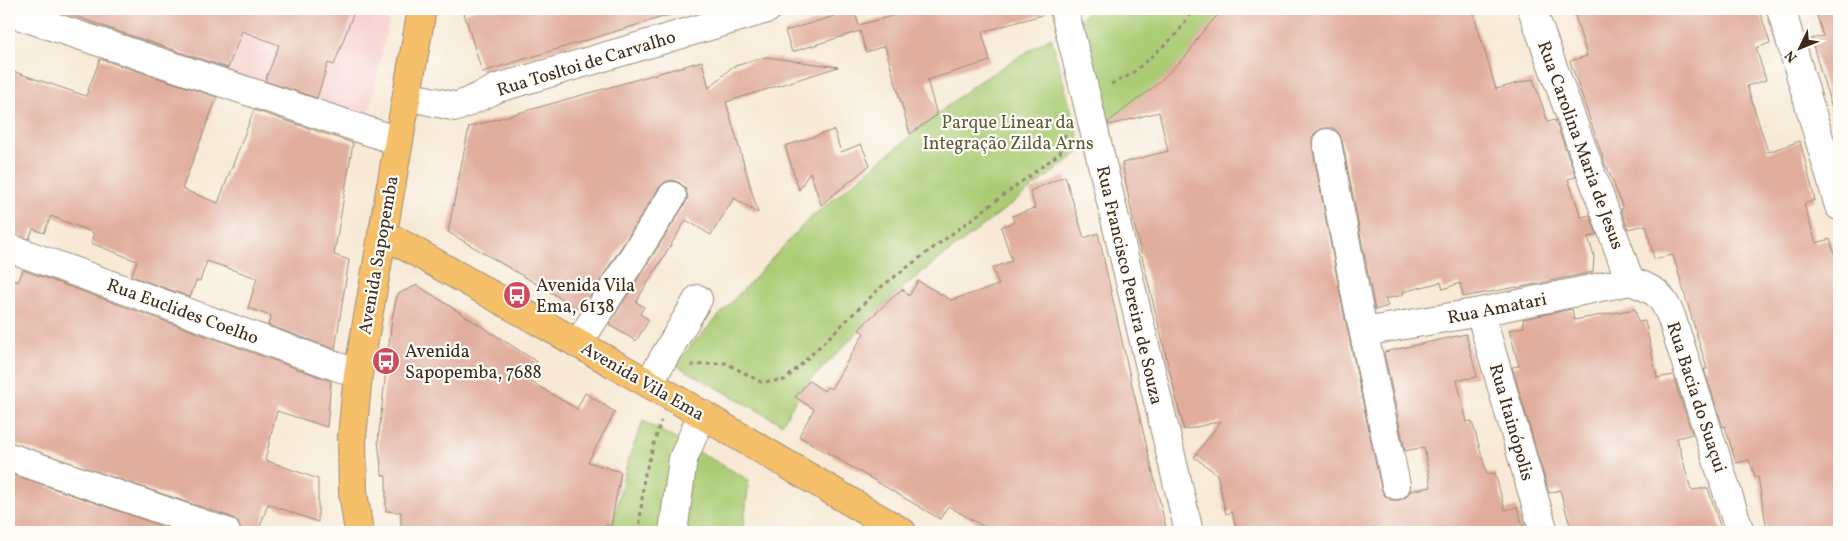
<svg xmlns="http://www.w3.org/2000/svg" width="1848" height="541" viewBox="0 0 1848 541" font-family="Vollkorn,serif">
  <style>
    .built { fill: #f7d0cf }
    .green { fill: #abcc75; stroke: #737b4a }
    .building { fill: #e1ae9e }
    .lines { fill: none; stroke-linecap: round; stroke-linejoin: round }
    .minor-casing { stroke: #998a7a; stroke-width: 30 }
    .major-casing { stroke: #998a7a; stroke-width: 30 }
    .path { stroke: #998a7a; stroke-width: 3; stroke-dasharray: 4 4; stroke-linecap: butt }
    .minor { stroke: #fff; stroke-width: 28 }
    .major { stroke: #f6c06b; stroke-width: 28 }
    .labels { text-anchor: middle; stroke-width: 4.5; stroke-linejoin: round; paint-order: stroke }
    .street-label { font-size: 18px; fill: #3b2a1e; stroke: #fdfcf7 }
    .park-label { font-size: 18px; fill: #5d5b38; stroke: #fdfcf7 }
    .poi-label { font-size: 18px; fill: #3b2a1e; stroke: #fdfcf7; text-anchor: start }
  </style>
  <rect width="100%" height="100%" fill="#fdfcf7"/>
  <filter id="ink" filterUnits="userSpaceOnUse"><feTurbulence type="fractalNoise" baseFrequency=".02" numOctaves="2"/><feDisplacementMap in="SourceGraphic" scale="10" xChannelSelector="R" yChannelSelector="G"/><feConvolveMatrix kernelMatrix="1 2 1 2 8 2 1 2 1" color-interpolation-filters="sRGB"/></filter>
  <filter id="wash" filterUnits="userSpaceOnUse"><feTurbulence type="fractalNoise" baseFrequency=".0096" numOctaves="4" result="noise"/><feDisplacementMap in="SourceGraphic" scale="20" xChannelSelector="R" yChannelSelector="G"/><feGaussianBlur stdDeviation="1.12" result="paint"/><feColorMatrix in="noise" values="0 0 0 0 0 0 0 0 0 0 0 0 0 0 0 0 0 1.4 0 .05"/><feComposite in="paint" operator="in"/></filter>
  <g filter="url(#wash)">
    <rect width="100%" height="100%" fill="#f7e9d5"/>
    <path class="built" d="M54 9H391L368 120 315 103Z"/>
    <path class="green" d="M1090 9H1228L1174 73 1110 125 1080 19Z
      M1051 37 1082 150 899 290 803 388 782 424 674 364 809 219 972 86Z
      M643 421 749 480 743 532H611L627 463Z"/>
    <g id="blocks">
      <path class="building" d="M62 9H355L334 65 328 63 317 98 265 81 279 45 242 31 228 68 111 29 62 11Z
        M476 9H673V14L482 72 464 13Z
        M898 9H1041L1042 15 982 32 990 61 927 80 937 115 910 134 885 46 866 52 860 31 792 52 785 31 854 10 859 25 899 14Z
        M1223 9H1472L1496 89 1533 79 1548 122 1555 120 1576 177 1568 179 1581 217 1590 215 1597 235 1588 237 1594 256 1593 272 1517 288V287L1463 297 1460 283 1443 289 1441 282 1403 292V295L1385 299 1388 306 1375 310 1342 140 1339 133 1333 128H1324L1316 132 1312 138V145L1341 299 1381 488 1384 495 1391 500H1399L1406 497 1410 491 1431 487 1424 447 1405 451 1384 352 1466 334 1477 377 1457 380 1467 422 1472 421 1487 474 1495 473 1505 510 1517 507 1525 532H1237L1232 512 1226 514 1217 474 1194 457 1221 421 1184 430 1133 220 1122 163 1168 151 1159 112 1109 125 1108 122 1155 86 1188 54 1199 36Z
        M1573 9H1759L1770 43 1756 48 1766 80 1747 86 1768 152 1800 141 1815 200 1804 204 1816 243 1830 239 1839 269V532H1774L1773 528 1767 530 1758 477H1755L1749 460 1736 463 1725 426 1723 427 1704 369H1707L1673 255 1654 259 1646 225 1628 229 1621 209 1623 208 1607 167H1606L1570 61 1587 56Z
        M1815 9H1839V114L1834 115 1811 39 1823 36Z
        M766 57 838 67 726 102 758 213 734 198 711 235 686 220 636 302 644 307 640 314 649 320 636 341 609 325 685 204 688 197 686 189 680 183 673 180 665 182 659 188 581 310 448 232 469 127 702 61 709 88 732 67Z
        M100 59 217 97 182 189 218 203 254 110 353 143 334 255 349 260 335 349 268 325 271 316 248 308 257 278 207 261 200 281H196L190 297 131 276 137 261 91 243 94 233 51 216 44 233 33 229 29 239 9 233V70L86 96Z
        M834 130 841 152 861 144 870 165 821 205 810 172 799 190 785 146Z
        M1065 176 1084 238 1098 233 1128 368 1167 532H993L948 506 940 519 799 436 814 409 795 397 809 381 824 391 827 387 831 389 864 333 859 330 867 321 902 289 909 296 918 281 951 300 999 285 992 268 1012 261 1001 227 1014 222 1012 216 1035 208 1030 191Z
        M23 270 331 381 327 427 277 411 265 460 318 479V522L268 504 258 532H241L238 522 231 517 9 442V279L18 282Z
        M417 285 537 362 528 380 577 409 585 393 615 412 588 462 621 472 611 525H605V532H401V512L386 511V476L382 475 378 441 392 318 396 300 398 294Z
        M1572 309 1574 320 1635 309 1638 322 1645 321 1657 378 1673 375 1692 434 1677 438 1691 490 1708 488 1722 532H1572L1560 490 1549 493 1512 367 1519 366 1509 330 1524 327 1523 319Z
        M9 473 179 532H9Z"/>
    </g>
  </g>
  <g filter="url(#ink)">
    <use href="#blocks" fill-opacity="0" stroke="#998a7a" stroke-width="1"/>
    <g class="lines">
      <g class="minor-casing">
        <path id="minor" d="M1064 9 1086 96 1189 532
          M1532 9 1630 281
          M1781 9 1839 206
          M9 12 398 141
          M407 96 457 107 498 88 767 9
          M1327 143 1356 296 1396 485
          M9 248 358 374
          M1630 281C1654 290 1660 291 1671 316L1740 532
          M1480 312 1544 532
          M1364 332 1480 312 1630 281
          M578 344 672 196
          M649 383 698 299
          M9 457 226 532
          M673 532 683 459 702 414"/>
      </g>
      <g class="major-casing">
        <path id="major" d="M382 233 669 395 902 532
          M359 532 353 492 352 437 358 374 422 9"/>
      </g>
      <path class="path" d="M1111 84 1130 75 1176 35 1194 9
        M691 366 693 365 726 363 761 382 785 380 881 287 1060 153 1066 132
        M639 532 644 477 661 421"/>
      <use href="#minor" class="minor"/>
      <use href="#major" class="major"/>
    </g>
  </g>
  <defs>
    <g id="bus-disc" transform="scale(1.4375)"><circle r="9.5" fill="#d1495b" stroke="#fdfcf7"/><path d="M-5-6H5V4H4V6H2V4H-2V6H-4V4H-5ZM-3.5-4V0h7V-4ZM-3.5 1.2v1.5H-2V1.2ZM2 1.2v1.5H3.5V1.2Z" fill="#fff"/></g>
  </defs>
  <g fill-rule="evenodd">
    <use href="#bus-disc" x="517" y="295"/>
    <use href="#bus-disc" x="386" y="361"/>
  </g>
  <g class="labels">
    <g class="street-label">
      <text transform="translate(586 63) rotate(-17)" y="6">Rua Tosltoi de Carvalho</text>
      <text transform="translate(1581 145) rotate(70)" y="6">Rua Carolina Maria de Jesus</text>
      <text transform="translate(378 255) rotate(-80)" y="6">Avenida Sapopemba</text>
      <text transform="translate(1130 285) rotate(77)" y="6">Rua Francisco Pereira de Souza</text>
      <text transform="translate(1497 308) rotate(-11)" y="6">Rua Amatari</text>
      <text transform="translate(183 311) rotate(20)" y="6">Rua Euclides Coelho</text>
      <text transform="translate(643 381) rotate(30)" y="6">Avenida Vila Ema</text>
      <text transform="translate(1697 397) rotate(72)" y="6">Rua Bacia do Suaçui</text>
      <text transform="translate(1512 422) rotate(74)" y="6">Rua Itainópolis</text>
    </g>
    <g class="park-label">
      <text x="1008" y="128">Parque Linear da<tspan x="1008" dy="21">Integração Zilda Arns</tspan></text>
    </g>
    <g class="poi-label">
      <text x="536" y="291">Avenida Vila<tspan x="536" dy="21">Ema, 6138</tspan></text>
      <text x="405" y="357">Avenida<tspan x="405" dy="21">Sapopemba, 7688</tspan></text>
    </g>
  </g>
  <rect width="1848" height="541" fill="none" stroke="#fdfcf7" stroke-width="30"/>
  <g transform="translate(1800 48) rotate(227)" stroke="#fdfcf7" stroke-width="4" paint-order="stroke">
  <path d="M0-4L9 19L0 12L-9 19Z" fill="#3b2a1e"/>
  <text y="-8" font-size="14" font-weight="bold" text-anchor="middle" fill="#3b2a1e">N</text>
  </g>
</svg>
